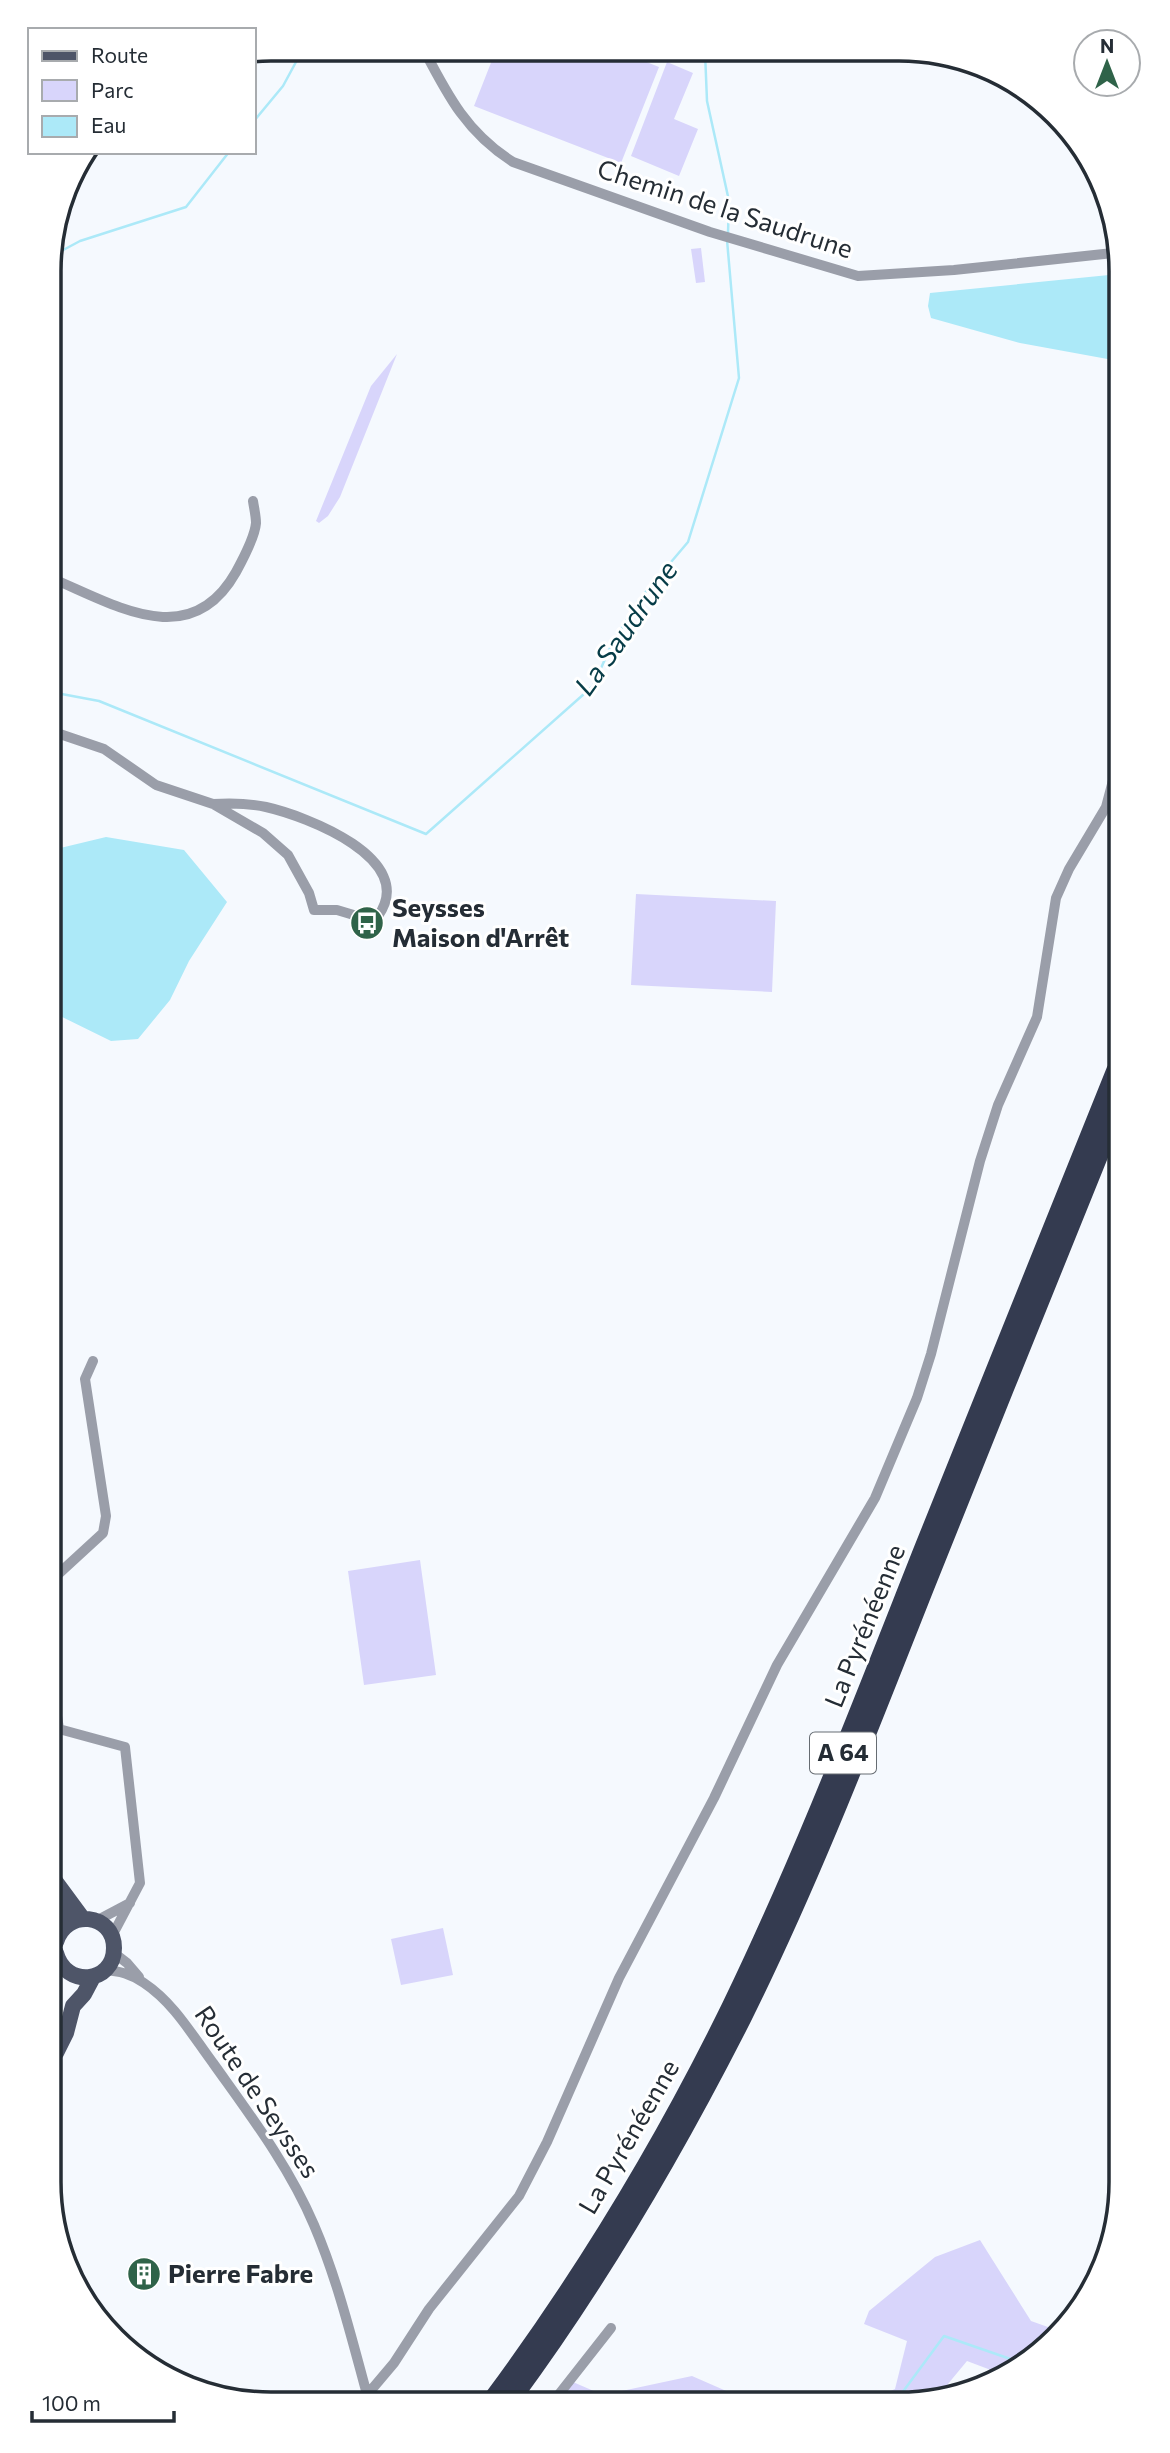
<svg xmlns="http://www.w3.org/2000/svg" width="1170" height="2453" viewBox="0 0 1170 2453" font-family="Commissioner,sans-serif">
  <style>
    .green { fill: #d8d5fb }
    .water { fill: #ace9f8 }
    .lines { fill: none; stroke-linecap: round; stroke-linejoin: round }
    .stream { stroke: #ace9f8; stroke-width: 2.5 }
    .minor { stroke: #9a9ea9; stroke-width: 10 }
    .primary { stroke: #4e5568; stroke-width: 16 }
    .motorway { stroke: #343b50; stroke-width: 19 }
    .labels { text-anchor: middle; stroke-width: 6; stroke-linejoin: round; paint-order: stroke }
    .shield { fill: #fff; stroke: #666c72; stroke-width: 2 }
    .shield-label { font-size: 24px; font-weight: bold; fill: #252d35 }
    .street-label { font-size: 26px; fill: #252d35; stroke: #fff }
    .poi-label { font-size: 26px; font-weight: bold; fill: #252d35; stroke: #fff; text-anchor: start }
    .water-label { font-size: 28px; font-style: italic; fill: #063c47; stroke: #fff }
    .rim { fill: none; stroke: #252d35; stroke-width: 3.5 }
  </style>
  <rect width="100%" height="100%" fill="#f5f9fe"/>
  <path class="green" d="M496 50 619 51 659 67 621 163 474 106Z
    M667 62 693 73 674 119 698 129 679 176 631 156Z
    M701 248 705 282 696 283 691 249Z
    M397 354 340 497 328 516 319 523 316 521 371 386Z
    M636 894 776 901 772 992 631 985Z
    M420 1560 436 1675 364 1685 348 1571Z
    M443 1928 453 1975 401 1985 391 1939Z
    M980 2240 1031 2321 1062 2332 1022 2367 1004 2375 967 2361 938 2396 877 2397 895 2389 907 2341 864 2324 869 2311 935 2257Z
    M692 2376 740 2397 561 2398 573 2382 603 2395Z"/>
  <path class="water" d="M1109 275 1114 277 1113 360 1020 343 931 318 928 306 930 293Z
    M106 837 184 850 227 902 189 961 170 1000 138 1039 111 1041 52 1012V850Z"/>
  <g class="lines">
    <path class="stream" d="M705 52 707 101 729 201 728 233
      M254 121 283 86 303 49
      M50 257 80 241 186 207 229 152
      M51 692 99 701 426 834 593 686 610 648 638 601 688 542 739 378 727 240
      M899 2397 944 2336 1025 2364"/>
    <path class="minor" d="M424 50C448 96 467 133 513 162L710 232 858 276 954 270 1113 253
      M51 578C114 604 190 654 236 572 242 561 255 536 256 523 256 516 254 508 253 501
      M51 731 104 749 156 785 213 804 263 833 288 855 309 893 314 910H337L367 919 378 916C419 859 306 816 266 807 248 803 231 803 213 804
      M54 1578 103 1533 106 1516 85 1379 93 1361
      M55 1703 59 1729 125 1747 140 1883 112 1936
      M96 1921 130 1903
      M114 1953 127 1963 139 1977
      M104 1970C120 1971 131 1974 144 1983 174 2003 192 2035 213 2063 250 2115 289 2166 314 2225 338 2281 352 2340 368 2398
      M367 2395 394 2363 429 2309 519 2196 547 2142 619 1978 714 1798 777 1665 875 1498 917 1398 931 1354 980 1161 998 1105 1037 1017 1056 898 1069 869 1106 807 1115 773
      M556 2398 611 2328"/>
    <path class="primary" d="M55 1881 83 1919
      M55 1887 65 1926
      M56 1942C66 1908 114 1913 114 1948 114 1984 65 1988 56 1953
      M56 2053 66 2033 73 2006 84 1994 93 1977"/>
    <path class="motorway" d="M512 2398C600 2279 675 2150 742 2018 811 1879 867 1733 924 1589 988 1429 1052 1270 1117 1110
      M493 2399C584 2276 664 2144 731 2007 803 1858 862 1704 923 1550 987 1390 1052 1230 1116 1070"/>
  </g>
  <defs>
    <g id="bus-disc" transform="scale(1.75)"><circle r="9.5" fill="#2f6349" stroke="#fff"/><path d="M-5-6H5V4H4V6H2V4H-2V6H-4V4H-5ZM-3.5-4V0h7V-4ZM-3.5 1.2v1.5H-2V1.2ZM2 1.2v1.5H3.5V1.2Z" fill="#fff"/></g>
    <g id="building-disc" transform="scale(1.75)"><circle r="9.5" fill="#2f6349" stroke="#fff"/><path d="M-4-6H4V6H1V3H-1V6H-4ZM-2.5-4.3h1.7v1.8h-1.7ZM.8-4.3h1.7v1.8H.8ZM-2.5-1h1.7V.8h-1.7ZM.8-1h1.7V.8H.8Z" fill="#fff"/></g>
  </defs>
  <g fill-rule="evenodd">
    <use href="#bus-disc" x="367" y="923"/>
    <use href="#building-disc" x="144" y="2274"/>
  </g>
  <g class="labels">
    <rect class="shield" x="810" y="1732.5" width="66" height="41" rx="5"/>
    <g class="shield-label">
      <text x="843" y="1761">A 64</text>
    </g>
    <g class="street-label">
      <text transform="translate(725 209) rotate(18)" y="9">Chemin de la Saudrune</text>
      <text transform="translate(865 1626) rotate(-68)" y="9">La Pyrénéenne</text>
      <text transform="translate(257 2092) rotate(56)" y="9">Route de Seysses</text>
      <text transform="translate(629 2137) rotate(-60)" y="9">La Pyrénéenne</text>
    </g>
    <g class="poi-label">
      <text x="392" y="917">Seysses<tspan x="392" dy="30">Maison d'Arrêt</tspan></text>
      <text x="168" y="2283">Pierre Fabre</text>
    </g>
    <g class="water-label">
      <text transform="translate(626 628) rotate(-55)" y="10">La Saudrune</text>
    </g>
  </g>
  <path d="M0 0H1170V2453H0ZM271 61H899A210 210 0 0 1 1109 271V2182A210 210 0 0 1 899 2392H271A210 210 0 0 1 61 2182V271A210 210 0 0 1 271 61Z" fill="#fff" fill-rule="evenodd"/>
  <path class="rim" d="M271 61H899A210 210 0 0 1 1109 271V2182A210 210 0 0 1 899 2392H271A210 210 0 0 1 61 2182V271A210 210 0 0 1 271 61Z"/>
  <rect x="28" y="28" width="228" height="126" fill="#ffffff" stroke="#a8abae" stroke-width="2"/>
  <rect x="42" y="51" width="35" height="10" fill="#4e5568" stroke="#a8abae" stroke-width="2"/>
  <text x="91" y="63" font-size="21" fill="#252d35">Route</text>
  <rect x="42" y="80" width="35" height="21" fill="#d8d5fb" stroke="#a8abae" stroke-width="2"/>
  <text x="91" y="98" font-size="21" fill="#252d35">Parc</text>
  <rect x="42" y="116" width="35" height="21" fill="#ace9f8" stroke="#a8abae" stroke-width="2"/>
  <text x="91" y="133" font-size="21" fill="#252d35">Eau</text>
  <g transform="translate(1107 63)"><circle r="33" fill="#ffffff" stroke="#a8abae" stroke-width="2"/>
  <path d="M0-5L12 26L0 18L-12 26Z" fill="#2f6349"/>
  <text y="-10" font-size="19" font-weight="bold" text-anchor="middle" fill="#252d35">N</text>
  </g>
  <path d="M32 2411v10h142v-10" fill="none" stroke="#252d35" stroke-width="3.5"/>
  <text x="42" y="2411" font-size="21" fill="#252d35" stroke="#ffffff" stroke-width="5" paint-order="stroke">100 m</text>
</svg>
